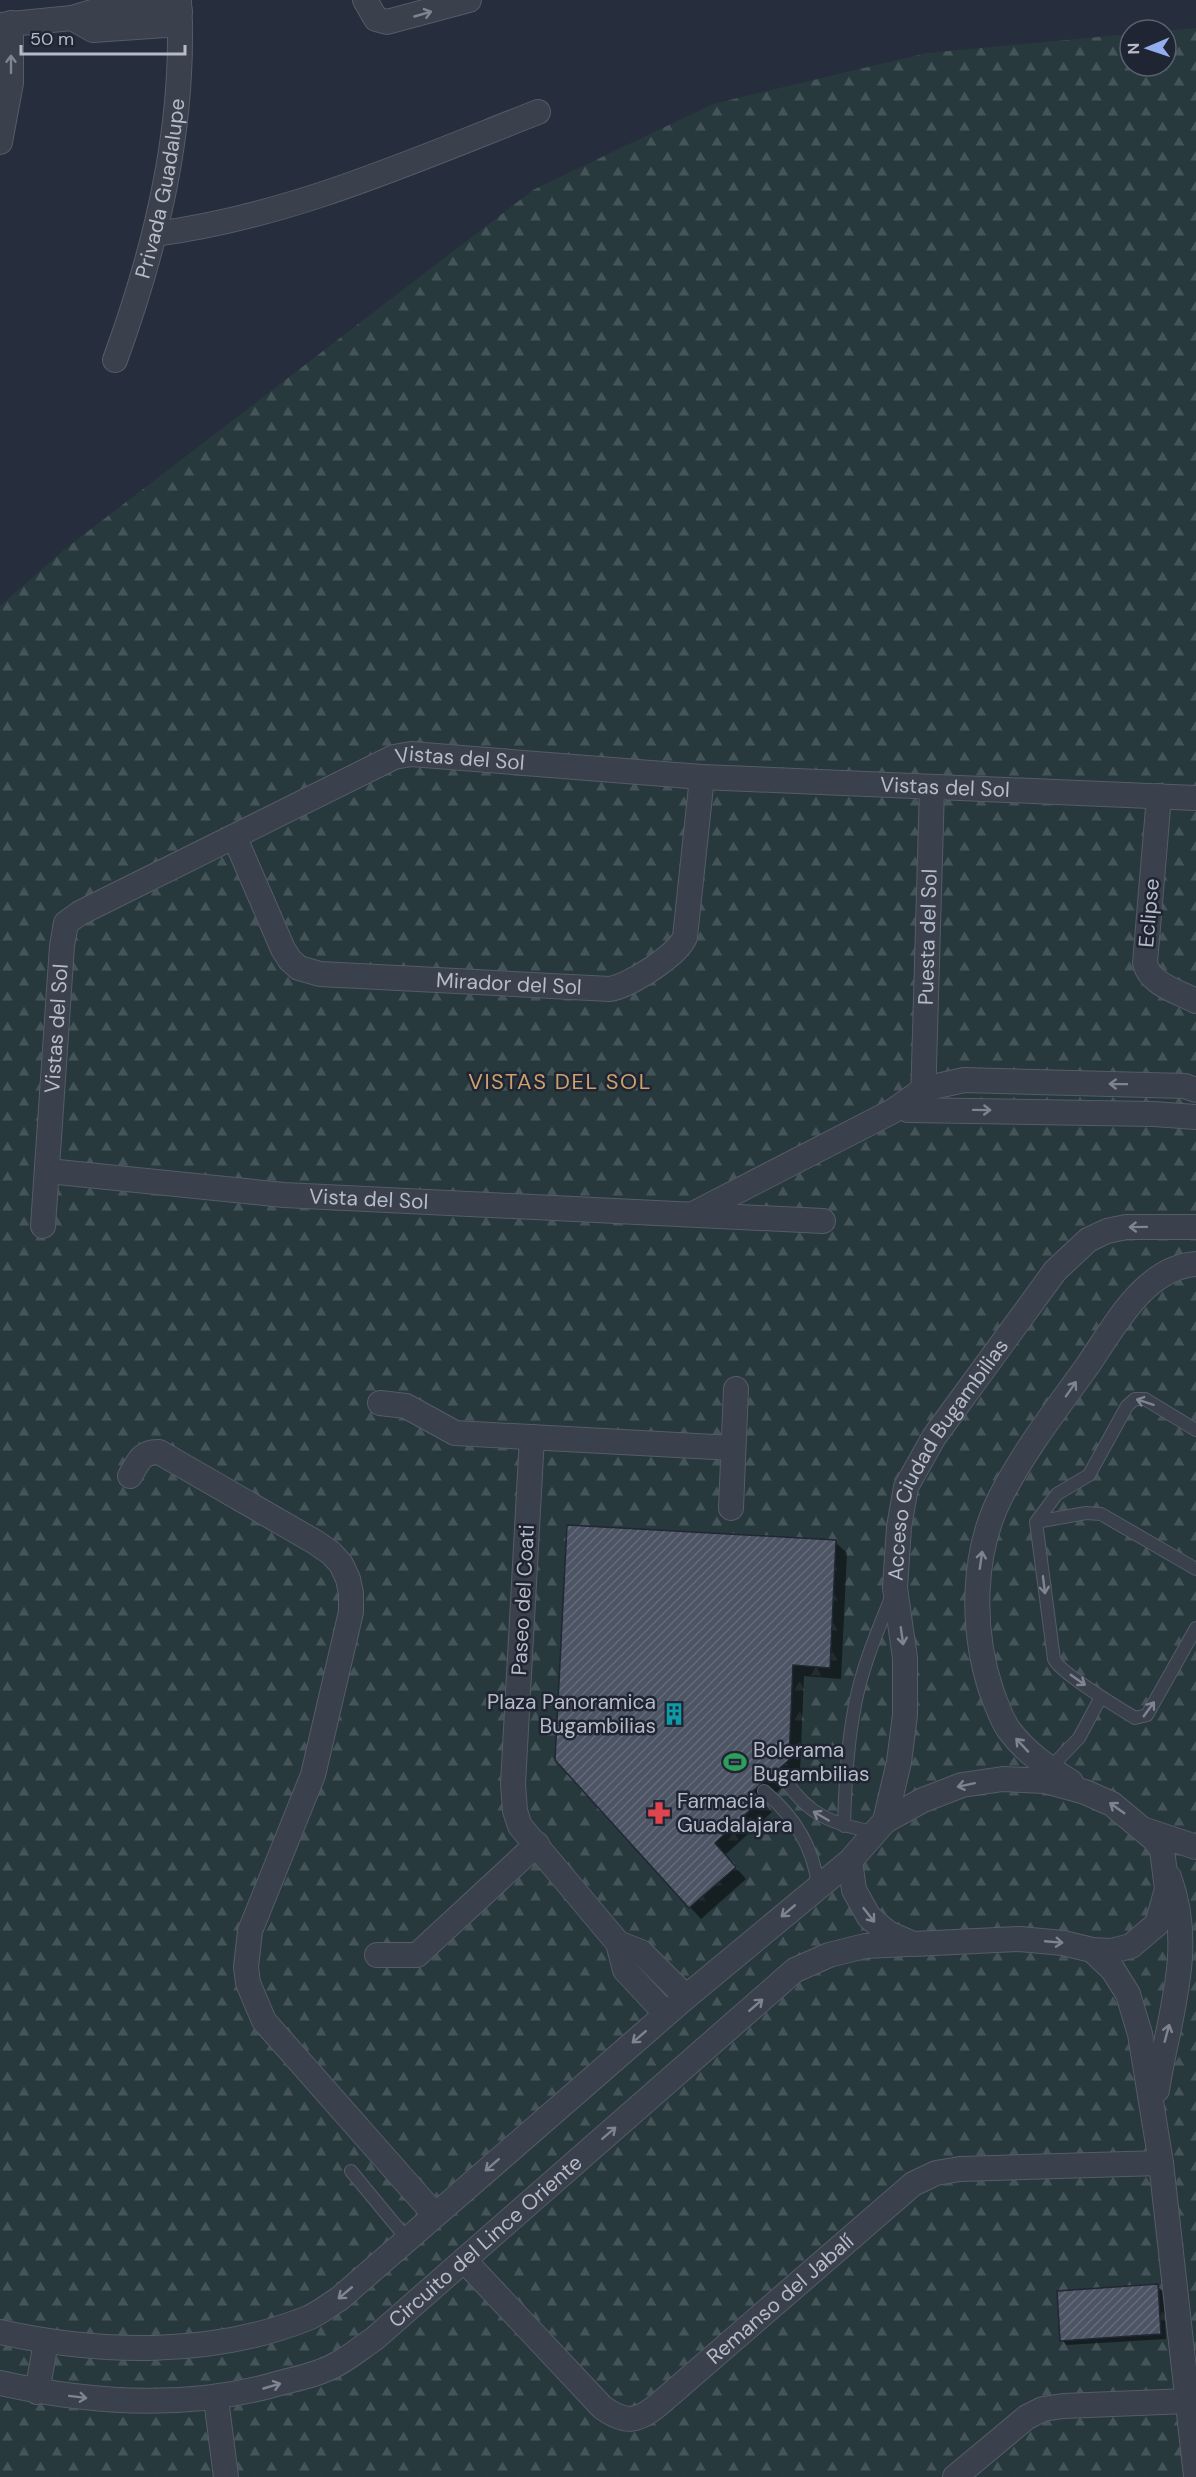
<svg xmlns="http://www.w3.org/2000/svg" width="1196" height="2477" viewBox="0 0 1196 2477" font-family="'DM Sans',sans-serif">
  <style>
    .forest { fill: url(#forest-firs) }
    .shadow { fill: #0007 }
    .building { fill: url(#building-hatch); stroke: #212734; stroke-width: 1.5 }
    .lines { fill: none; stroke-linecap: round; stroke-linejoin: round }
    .service-casing { stroke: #555b67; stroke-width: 14 }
    .minor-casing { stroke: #555b67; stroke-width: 26 }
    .service { stroke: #3a404c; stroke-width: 12 }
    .minor { stroke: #3a404c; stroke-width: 24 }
    .oneway { stroke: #7e8490 }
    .labels { text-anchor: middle; stroke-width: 5; stroke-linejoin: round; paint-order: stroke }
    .street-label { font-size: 21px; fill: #b6bbc7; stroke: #1f2532 }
    .poi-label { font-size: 21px; fill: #b6bbc7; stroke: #1f2532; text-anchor: start }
    .neighbourhood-label { font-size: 22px; letter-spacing: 1.5px; fill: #cca16d; stroke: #1f2532 }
  </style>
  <defs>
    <pattern id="forest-firs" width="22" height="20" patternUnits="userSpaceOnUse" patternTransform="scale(1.5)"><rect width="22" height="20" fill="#28393d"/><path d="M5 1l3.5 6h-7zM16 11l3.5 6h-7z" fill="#455458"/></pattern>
    <pattern id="building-hatch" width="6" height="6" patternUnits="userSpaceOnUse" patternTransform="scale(1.5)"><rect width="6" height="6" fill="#4d5565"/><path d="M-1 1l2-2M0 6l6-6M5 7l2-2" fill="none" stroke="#646c7a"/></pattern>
  </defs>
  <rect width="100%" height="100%" fill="#262d3c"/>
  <path class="forest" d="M1196 28V2477H0V606L65 549 533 190 713 104 927 53 1130 34V66H1166V31Z"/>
  <path class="shadow" d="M835 1542 847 1553 841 1679 804 1676 800 1772 764 1803 772 1812 725 1855 746 1879 701 1919 556 1760Z
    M1157 2286 1163 2291 1166 2339 1067 2345 1062 2340Z"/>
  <path class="building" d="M567 1525 836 1540 830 1668 793 1665 789 1760 753 1791 762 1799 715 1843 736 1867 689 1908 555 1760Z
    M1158 2284 1161 2334 1060 2341 1057 2291Z"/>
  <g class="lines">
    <g class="service-casing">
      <path id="service" d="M1196 1430 1145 1399H1135L1127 1406 1089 1475 1057 1494 1036 1522 1054 1659C1060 1673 1119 1708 1135 1718L1147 1715 1196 1628
        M1036 1522 1086 1513 1101 1514 1196 1569
        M1049 1769 1079 1738 1101 1697
        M782 1775C806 1814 832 1825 876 1832
        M764 1791C794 1816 813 1846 818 1885
        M844 1826C845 1785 847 1745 855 1705 862 1667 878 1630 892 1595
        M351 2171 407 2239"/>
    </g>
    <g class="minor-casing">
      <g id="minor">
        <path d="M365 0 376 19 387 22 469 0"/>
        <path d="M72 18 93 30 180 24"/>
        <path d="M0 25 72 18 92 12 136 7 180 11"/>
        <path d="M0 142 11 83V23"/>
        <path d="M155 234C288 217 413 161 538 112"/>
        <path id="s1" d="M115 360C157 245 186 123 179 0"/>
        <path d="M1159 796 1145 963C1149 984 1179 992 1196 1001"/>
        <path id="s2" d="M235 838 283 949 290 960 299 968 320 974 610 989C629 986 678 955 685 937L702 777"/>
        <path id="s3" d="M923 1102 932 787"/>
        <path d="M908 1110 1154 1114 1196 1117"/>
        <path id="s4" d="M48 1171 284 1195 823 1221"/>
        <path d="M695 1213 893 1111 924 1089 964 1080 1185 1086 1196 1090"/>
        <path id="s5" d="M43 1226 62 946 66 923 80 913 394 757 411 754 702 777 1196 798"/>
        <path d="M380 1403 406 1406 455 1433 733 1448"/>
        <path d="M532 1437 513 1784 515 1811 520 1826 618 1943 625 1970 666 2014"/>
        <path d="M130 1476C138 1463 141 1451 159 1452L315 1542 331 1553 341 1564 348 1579 351 1593V1612L313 1775 250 1931 246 1967 248 1983 264 2021 435 2215"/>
        <path d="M731 1508 736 1389"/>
        <path d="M1071 1782C1047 1767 1025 1752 1009 1730 1001 1719 997 1705 992 1693 971 1631 971 1553 1002 1494 1026 1448 1058 1407 1088 1365 1114 1327 1145 1267 1196 1264"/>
        <path id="s6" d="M885 1821 899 1762 905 1715V1658L895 1588 899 1527 906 1487 934 1437 1055 1271 1088 1240 1107 1231 1126 1227H1196"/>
        <path d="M1145 1830 1196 1847"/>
        <path d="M618 1943 641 1952 686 1997"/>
        <path d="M1092 1950 1113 1970 1128 1994 1140 2034 1161 2163 1196 2476"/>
        <path d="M377 1955H417L537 1844"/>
        <path d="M1157 2090C1168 2018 1196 1949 1169 1877"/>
        <path id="s7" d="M464 2260 602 2407C625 2424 637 2422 658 2405L913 2184 936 2173 960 2169 1161 2163"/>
        <path d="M0 2332C100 2354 211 2357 308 2318 318 2314 329 2305 339 2299L686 1997 850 1861 885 1821 923 1800 962 1785 1003 1779 1045 1781 1085 1792 1112 1804 1154 1839 1162 1850 1167 1889 1157 1924 1131 1946 1111 1951 1092 1950 1063 1943 1020 1939 913 1944 888 1933 869 1917 854 1890 850 1861"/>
        <path id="s8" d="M0 2383C93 2404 188 2410 280 2383 299 2378 320 2374 337 2364 350 2357 362 2347 374 2339L795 1970 829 1955 865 1946 908 1944"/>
        <path d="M37 2392 46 2342"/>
        <path d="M216 2399 226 2477"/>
        <path d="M955 2477 1027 2417 1043 2409 1063 2406 1188 2401"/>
      </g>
    </g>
    <use href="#service" class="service"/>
    <use href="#minor" class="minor"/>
  </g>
  <defs><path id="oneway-shaft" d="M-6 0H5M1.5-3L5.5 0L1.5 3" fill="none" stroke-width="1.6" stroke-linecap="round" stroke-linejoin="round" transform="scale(1.5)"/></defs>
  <g class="oneway">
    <use href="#oneway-shaft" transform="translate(423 14) rotate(-16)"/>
    <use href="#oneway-shaft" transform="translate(11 64) rotate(-90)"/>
    <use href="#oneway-shaft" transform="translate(1118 1084) rotate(-179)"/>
    <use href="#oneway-shaft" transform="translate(982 1110) rotate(1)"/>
    <use href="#oneway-shaft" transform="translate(1138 1227) rotate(179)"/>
    <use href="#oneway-shaft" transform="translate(1071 1389) rotate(-55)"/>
    <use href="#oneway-shaft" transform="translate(1145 1402) rotate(-162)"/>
    <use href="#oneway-shaft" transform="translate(981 1560) rotate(-82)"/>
    <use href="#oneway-shaft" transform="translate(1044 1585) rotate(83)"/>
    <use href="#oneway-shaft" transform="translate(902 1636) rotate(82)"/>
    <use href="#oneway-shaft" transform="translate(1078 1680) rotate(35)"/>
    <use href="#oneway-shaft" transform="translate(1149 1709) rotate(-54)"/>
    <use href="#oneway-shaft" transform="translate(1022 1745) rotate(-133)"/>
    <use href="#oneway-shaft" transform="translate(966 1785) rotate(168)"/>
    <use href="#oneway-shaft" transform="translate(1117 1808) rotate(-145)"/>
    <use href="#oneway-shaft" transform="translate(821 1816) rotate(-150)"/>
    <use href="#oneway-shaft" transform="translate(788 1911) rotate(140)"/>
    <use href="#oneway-shaft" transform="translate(869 1915) rotate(52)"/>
    <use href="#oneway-shaft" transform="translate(1054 1942) rotate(5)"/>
    <use href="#oneway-shaft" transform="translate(756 2005) rotate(-41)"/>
    <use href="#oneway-shaft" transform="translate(1167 2033) rotate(-75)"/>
    <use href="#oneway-shaft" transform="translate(639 2037) rotate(139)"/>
    <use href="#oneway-shaft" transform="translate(609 2133) rotate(-41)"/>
    <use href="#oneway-shaft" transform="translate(492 2165) rotate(139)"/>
    <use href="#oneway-shaft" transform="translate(345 2293) rotate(140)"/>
    <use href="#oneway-shaft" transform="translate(272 2386) rotate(-16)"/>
    <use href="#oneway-shaft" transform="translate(78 2397) rotate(7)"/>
  </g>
  <defs>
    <g id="building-bare" transform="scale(1.8)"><path d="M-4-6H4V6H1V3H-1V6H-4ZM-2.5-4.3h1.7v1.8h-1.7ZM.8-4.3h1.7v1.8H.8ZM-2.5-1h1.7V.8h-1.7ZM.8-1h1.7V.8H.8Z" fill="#0f9aa8" stroke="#1f2532" stroke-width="2.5" paint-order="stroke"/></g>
    <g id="stadium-bare" transform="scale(1.8)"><path d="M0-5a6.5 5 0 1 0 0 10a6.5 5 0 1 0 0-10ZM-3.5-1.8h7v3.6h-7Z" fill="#2e9e5b" stroke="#1f2532" stroke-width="2.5" paint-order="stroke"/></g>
    <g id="pharmacy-bare" transform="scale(1.8)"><path d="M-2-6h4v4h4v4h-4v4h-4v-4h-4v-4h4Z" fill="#e0444e" stroke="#1f2532" stroke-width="2.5" paint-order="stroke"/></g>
  </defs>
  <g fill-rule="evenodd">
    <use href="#building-bare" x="674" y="1714"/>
    <use href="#stadium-bare" x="735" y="1762"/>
    <use href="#pharmacy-bare" x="659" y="1813"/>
  </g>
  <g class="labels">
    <g class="street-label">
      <text dy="7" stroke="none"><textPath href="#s1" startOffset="178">Privada Guadalupe</textPath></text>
      <text dy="7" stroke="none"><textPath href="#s5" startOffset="738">Vistas del Sol</textPath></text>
      <text dy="7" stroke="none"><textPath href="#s5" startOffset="1224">Vistas del Sol</textPath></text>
      <text transform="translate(1149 913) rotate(-85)" y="7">Eclipse</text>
      <text dy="7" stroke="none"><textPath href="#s3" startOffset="165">Puesta del Sol</textPath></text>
      <text dy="7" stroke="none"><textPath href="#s2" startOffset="357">Mirador del Sol</textPath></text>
      <text dy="7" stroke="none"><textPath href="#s5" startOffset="198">Vistas del Sol</textPath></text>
      <text dy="7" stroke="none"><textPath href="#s4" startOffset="322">Vista del Sol</textPath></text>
      <text dy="7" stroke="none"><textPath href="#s6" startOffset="378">Acceso Ciudad Bugambilias</textPath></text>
      <text transform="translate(523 1600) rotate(-87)" y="7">Paseo del Coati</text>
      <text dy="7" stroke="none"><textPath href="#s8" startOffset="536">Circuito del Lince Oriente</textPath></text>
      <text dy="7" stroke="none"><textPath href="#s7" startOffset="426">Remanso del Jabalí</textPath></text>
    </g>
    <g class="poi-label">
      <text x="656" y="1709" text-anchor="end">Plaza Panoramica<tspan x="656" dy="24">Bugambilias</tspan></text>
      <text x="753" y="1757">Bolerama<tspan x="753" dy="24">Bugambilias</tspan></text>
      <text x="677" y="1808">Farmacia<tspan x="677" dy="24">Guadalajara</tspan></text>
    </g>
    <g class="neighbourhood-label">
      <text x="560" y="1089">VISTAS DEL SOL</text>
    </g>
  </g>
  <g transform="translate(1148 48) rotate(268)"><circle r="28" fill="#1f2532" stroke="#5b616e" stroke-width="1.5"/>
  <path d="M0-4.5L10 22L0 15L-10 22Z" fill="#94adef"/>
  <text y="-9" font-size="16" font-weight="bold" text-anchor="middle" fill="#b6bbc7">N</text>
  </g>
  <path d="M21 45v9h164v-9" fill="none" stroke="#b6bbc7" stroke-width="3"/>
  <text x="30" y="45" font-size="18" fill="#b6bbc7" stroke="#1f2532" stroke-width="4.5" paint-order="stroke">50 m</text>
</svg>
